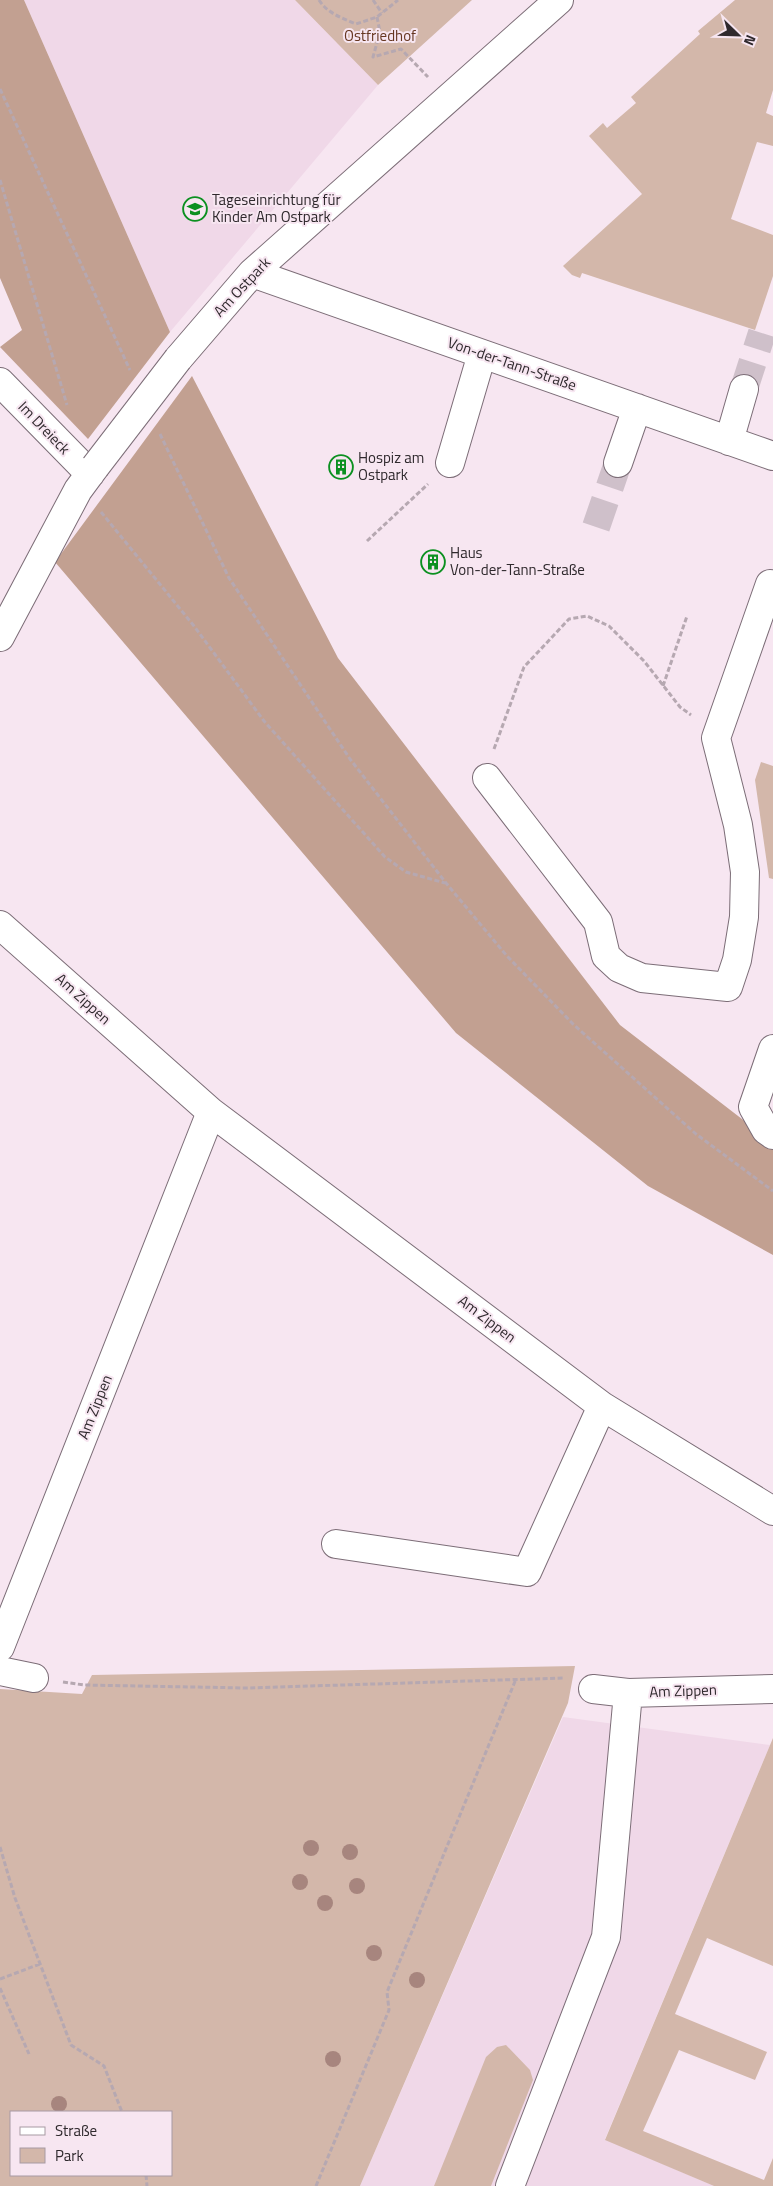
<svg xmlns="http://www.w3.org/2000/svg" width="773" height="2186" viewBox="0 0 773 2186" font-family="'Titillium Web',sans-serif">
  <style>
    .built { fill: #f0d8e8 }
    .green { fill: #d3b7aa; fill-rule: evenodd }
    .forest { fill: #c2a091 }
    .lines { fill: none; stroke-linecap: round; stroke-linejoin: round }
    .minor-tunnel { stroke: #cfc0ca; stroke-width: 28; stroke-dasharray: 28 14; stroke-linecap: butt }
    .minor-casing { stroke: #7c6d77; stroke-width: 30 }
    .path { stroke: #b6a8b1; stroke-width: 3; stroke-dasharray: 5 2.5; stroke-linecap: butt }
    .minor { stroke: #fff; stroke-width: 28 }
    .minor-bridge-casing { stroke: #7c6d77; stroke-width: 30; stroke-linecap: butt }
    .minor-bridge { stroke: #fff; stroke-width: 28 }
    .tree { fill: #a7857e }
    .labels { text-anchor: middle; stroke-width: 4; stroke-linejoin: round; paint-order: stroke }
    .park-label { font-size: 15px; fill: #663620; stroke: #f7e6f1 }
    .poi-label { font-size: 15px; fill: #2f292d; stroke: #f7e6f1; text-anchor: start }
    .street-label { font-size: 15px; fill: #2f292d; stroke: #f7e6f1 }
  </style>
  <rect width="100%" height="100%" fill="#f7e6f1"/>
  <path class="built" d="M24 0H295L378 85 170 332Z
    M563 1717 770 1745 605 2139 714 2186H360Z"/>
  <path class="green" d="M295 0H472L378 85Z
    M735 0H773V90L766 113 773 116V146L757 142 731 219 773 235V276L755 330 582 273 580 278 572 275 563 266 642 194 589 136 603 123 607 128 636 103 631 97 700 34 698 31Z
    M761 762 773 766V879L769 878 755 780Z
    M575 1666 568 1703 360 2186H0V1689L82 1694 92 1675ZM11 2112H171V2175H11Z
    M773 1738V1966L707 1938 675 2014 767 2052 755 2080 679 2050 643 2131 764 2180 773 2158V2186H714L605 2140Z
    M506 2045 530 2070 533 2080 491 2186H434L486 2057 497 2047Z"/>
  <path class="forest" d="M0 0H24L170 332 88 439 0 347 22 330 0 278Z
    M192 376 338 658 620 1025 773 1143V1255L648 1186 456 1033 55 562Z"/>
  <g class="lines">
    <path class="minor-tunnel" d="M744 389 762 333
      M596 527 618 463"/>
    <g class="minor-casing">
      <path id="minor" d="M252 273 773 456
        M178 359 252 273 559 0
        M0 382 90 474
        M729 441 744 389
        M450 463 482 354
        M618 463 637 408
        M0 637 78 490 95 467
        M487 778 598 922 606 956 619 968 642 978 728 987 737 960 744 917 745 872 738 825 716 738 770 584
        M0 925 211 1112 602 1406 773 1511
        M773 1049 753 1107 766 1130 773 1135
        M336 1544 527 1572 602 1406
        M0 1647 211 1112
        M0 1671 34 1678
        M593 1689 628 1693 773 1689
        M510 2186 606 1937 628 1693"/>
    </g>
    <path class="path" d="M319 0C327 13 342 18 356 24L377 17 398 0
      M373 0 382 13
      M377 17 380 32 373 57 401 49 428 77
      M0 89 130 370
      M0 180 67 405
      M160 434 229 578 350 759 446 883 506 955 573 1024 696 1134 773 1191
      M101 512 194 626 264 721 385 857 406 872 445 883
      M367 541 428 484
      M663 686 687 616
      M494 749 524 667 569 619 587 616 609 626 644 661 680 707 691 715
      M63 1682 84 1685 247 1688 564 1678
      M0 1847 15 1898 71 2045 104 2066 122 2112
      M0 1979 40 1964
      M0 1988 29 2054
      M146 2175 147 2186
      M316 2186 389 2010 387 1992 516 1679"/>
    <use href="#minor" class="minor"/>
    <g class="minor-bridge-casing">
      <path id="minor-bridge" d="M95 467 178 359"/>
    </g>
    <use href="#minor-bridge" class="minor-bridge"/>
  </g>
  <g class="tree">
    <circle cx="311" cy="1848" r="8"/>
    <circle cx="350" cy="1852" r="8"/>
    <circle cx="300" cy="1882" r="8"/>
    <circle cx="357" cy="1886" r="8"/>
    <circle cx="325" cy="1903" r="8"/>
    <circle cx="374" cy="1953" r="8"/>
    <circle cx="417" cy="1980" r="8"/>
    <circle cx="333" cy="2059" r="8"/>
    <circle cx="59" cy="2104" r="8"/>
  </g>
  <defs>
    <g id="school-ring" transform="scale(1.25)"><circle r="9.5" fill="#f7e6f1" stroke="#0b9020" stroke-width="1.5"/><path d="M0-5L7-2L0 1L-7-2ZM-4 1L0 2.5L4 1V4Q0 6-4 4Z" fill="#0b9020"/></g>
    <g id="building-ring" transform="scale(1.25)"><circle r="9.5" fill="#f7e6f1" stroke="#0b9020" stroke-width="1.5"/><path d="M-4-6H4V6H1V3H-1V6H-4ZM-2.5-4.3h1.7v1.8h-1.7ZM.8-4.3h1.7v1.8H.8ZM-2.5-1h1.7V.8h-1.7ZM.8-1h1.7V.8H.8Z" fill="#0b9020"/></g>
  </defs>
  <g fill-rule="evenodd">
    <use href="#school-ring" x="195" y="209"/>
    <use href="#building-ring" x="341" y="467"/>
    <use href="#building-ring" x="433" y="562"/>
  </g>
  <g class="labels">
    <g class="park-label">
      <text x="380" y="41">Ostfriedhof</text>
    </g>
    <g class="poi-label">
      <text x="212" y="205">Tageseinrichtung für<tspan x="212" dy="17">Kinder Am Ostpark</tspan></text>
      <text x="358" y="463">Hospiz am<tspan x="358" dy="17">Ostpark</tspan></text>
      <text x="450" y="558">Haus<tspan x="450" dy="17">Von-der-Tann-Straße</tspan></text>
    </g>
    <g class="street-label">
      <text transform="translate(242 287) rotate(-47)" y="5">Am Ostpark</text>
      <text transform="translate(512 364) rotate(19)" y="5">Von-der-Tann-Straße</text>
      <text transform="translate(44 428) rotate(46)" y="5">Im Dreieck</text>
      <text transform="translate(83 999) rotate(42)" y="5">Am Zippen</text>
      <text transform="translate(487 1319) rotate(37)" y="5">Am Zippen</text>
      <text transform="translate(95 1407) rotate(-68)" y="5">Am Zippen</text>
      <text transform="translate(683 1691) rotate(-2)" y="5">Am Zippen</text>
    </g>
  </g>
  <rect x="10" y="2111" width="162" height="65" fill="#f7e6f1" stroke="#a79aa3"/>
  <rect x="20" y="2127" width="25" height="8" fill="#ffffff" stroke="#a79aa3"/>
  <text x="55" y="2136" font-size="15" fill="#2f292d">Straße</text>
  <rect x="20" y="2148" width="25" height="15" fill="#d3b7aa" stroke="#a79aa3"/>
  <text x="55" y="2161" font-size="15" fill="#2f292d">Park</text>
  <g transform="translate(738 35) rotate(113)" stroke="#f7e6f1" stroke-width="4" paint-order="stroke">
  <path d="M0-4L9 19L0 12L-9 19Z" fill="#2f292d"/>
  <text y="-8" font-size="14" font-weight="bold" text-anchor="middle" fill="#2f292d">N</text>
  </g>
</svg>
